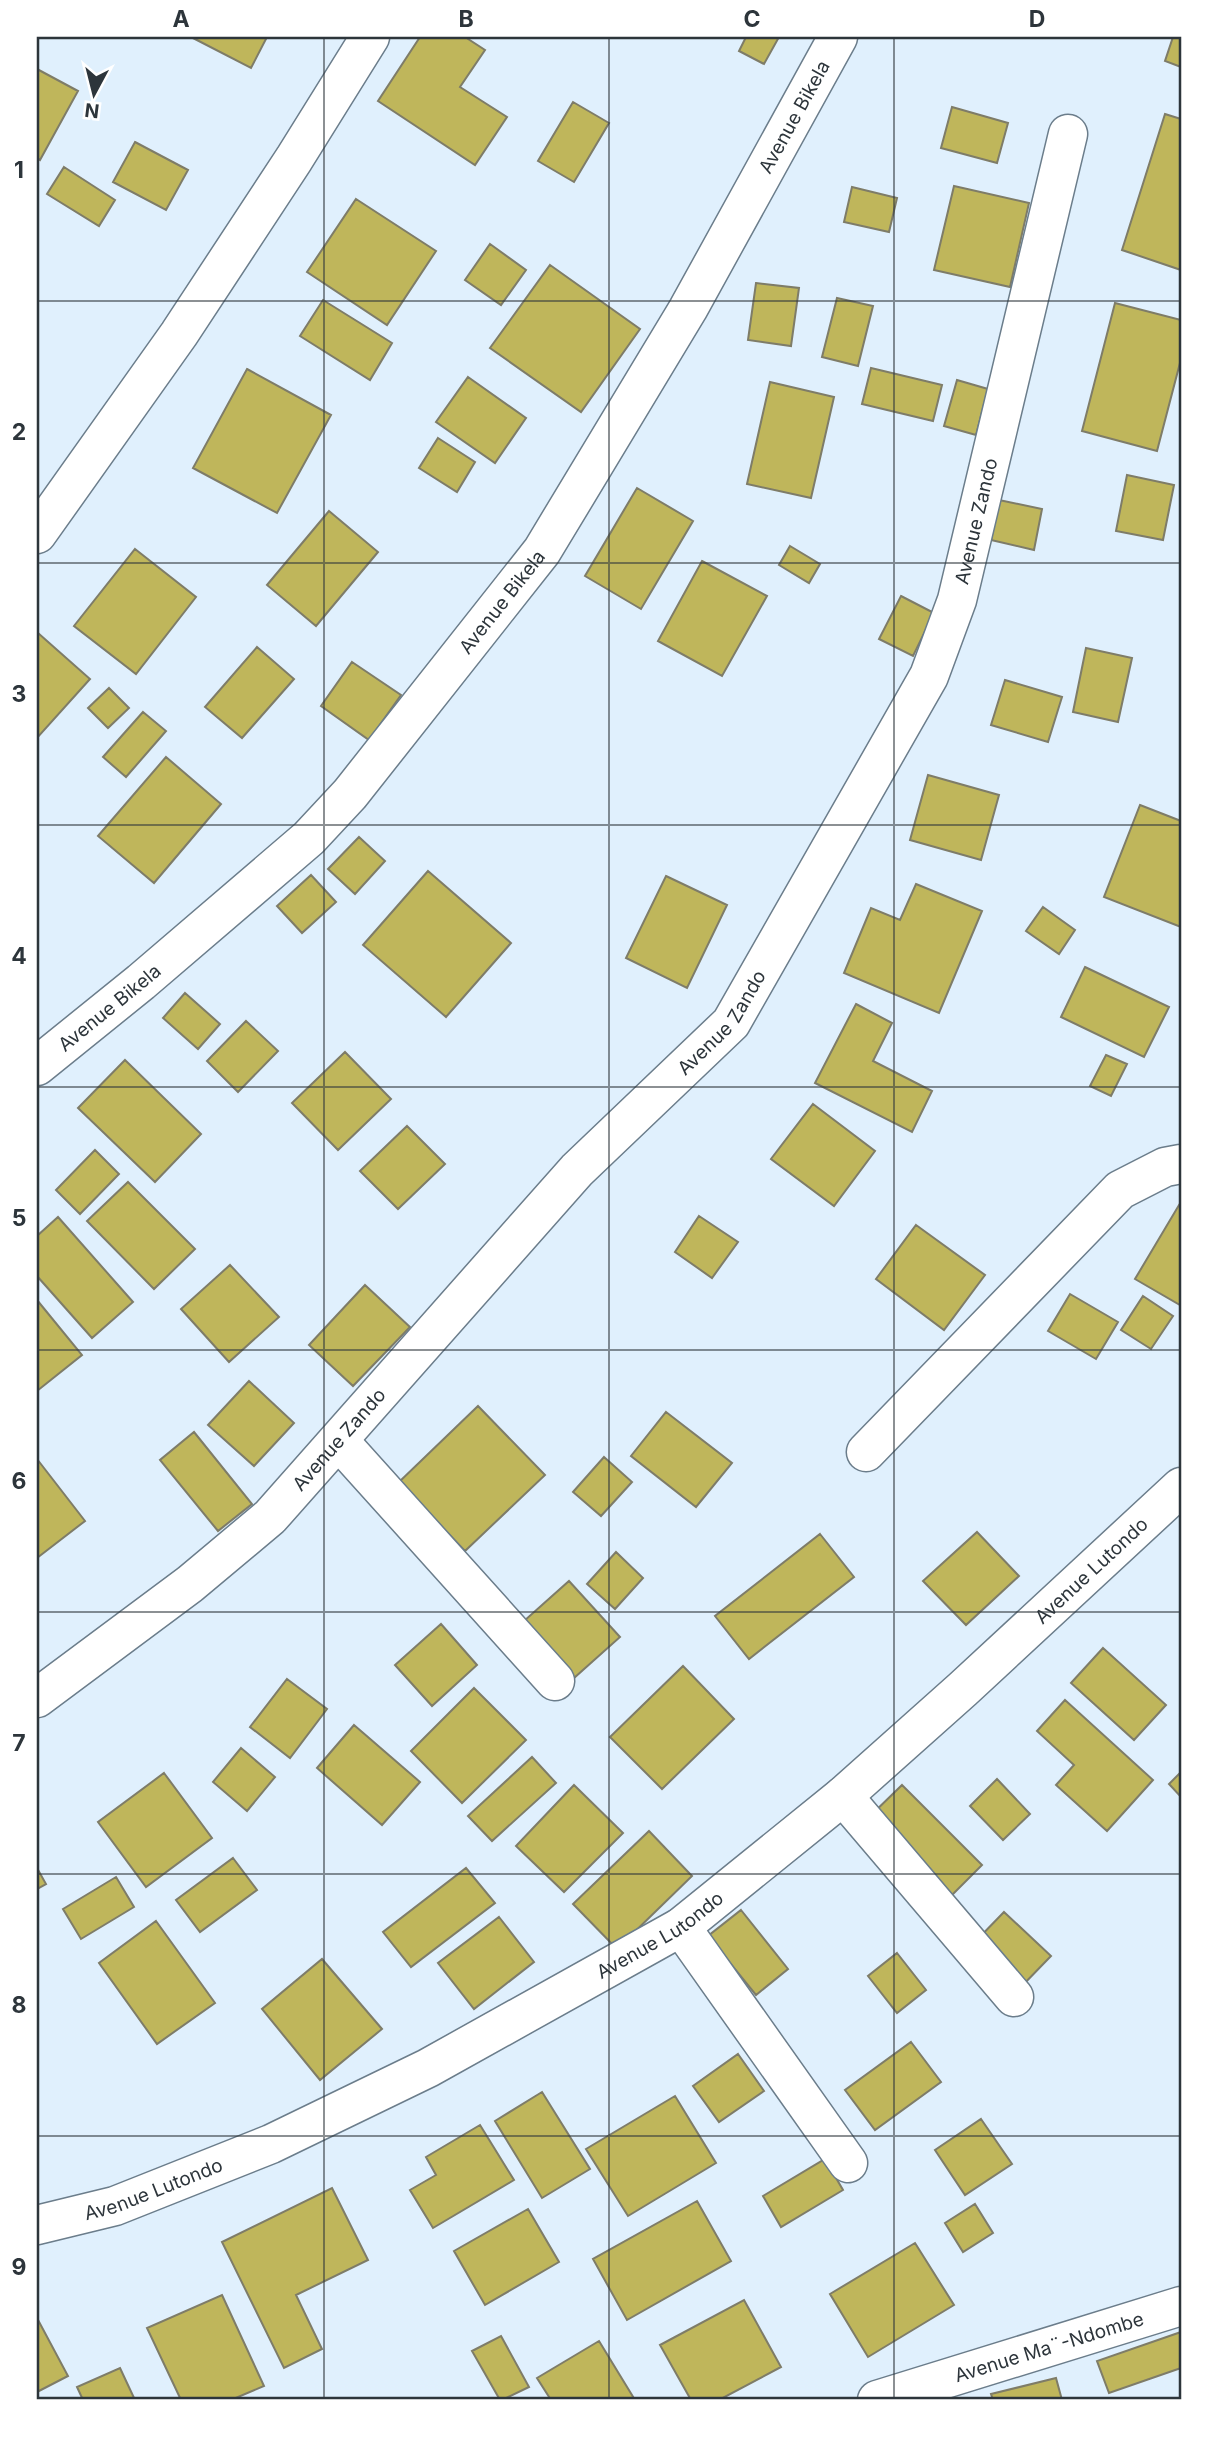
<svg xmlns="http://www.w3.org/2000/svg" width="1218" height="2437" viewBox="0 0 1218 2437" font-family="Inter,sans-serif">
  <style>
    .building { fill: #bfb65b; stroke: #7e7c68; stroke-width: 2 }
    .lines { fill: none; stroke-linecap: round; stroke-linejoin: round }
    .minor-casing { stroke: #6b7d8b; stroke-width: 41 }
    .minor { stroke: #fff; stroke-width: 38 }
    .grid { fill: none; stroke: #2d353b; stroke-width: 2; stroke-opacity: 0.55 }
    .labels { text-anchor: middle; stroke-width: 5; stroke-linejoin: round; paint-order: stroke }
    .street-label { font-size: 19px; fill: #2d353b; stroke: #fff }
    .neatline { fill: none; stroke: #2d353b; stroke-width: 2.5 }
    .grid-label { font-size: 23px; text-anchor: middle; font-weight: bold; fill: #2d353b }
  </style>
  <rect width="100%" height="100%" fill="#e0f0fd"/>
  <path class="building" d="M191 37H267L251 68Z
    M420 37H465L485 50 460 87 507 117 475 165 378 101Z
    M746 37H779L764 64 739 51Z
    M1173 37H1181V67L1165 61Z
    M37 69 78 91 40 160 37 158Z
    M573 102 609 123 574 182 538 161Z
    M952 107 1008 123 997 163 941 148Z
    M1165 114 1181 119V270L1122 250Z
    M135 142 188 170 166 210 113 182Z
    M64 167 115 200 99 226 47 194Z
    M954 186 1029 203 1010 287 934 270Z
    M852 187 897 198 889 232 844 222Z
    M356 199 436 251 387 325 307 272Z
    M490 244 526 270 501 305 465 280Z
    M550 265 640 329 581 412 490 348Z
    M756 283 799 288 791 346 748 340Z
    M837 298 873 306 858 366 822 357Z
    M323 300 392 343 370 380 300 336Z
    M1115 303 1181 320V359L1157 451 1082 431Z
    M871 368 942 385 933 421 862 404Z
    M247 369 331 415 277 513 193 468Z
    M468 377 526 418 495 463 436 422Z
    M957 380 988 389 976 435 944 426Z
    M770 382 834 397 811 498 747 484Z
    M438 438 475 462 457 492 419 468Z
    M1127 475 1174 485 1163 540 1116 531Z
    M637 488 693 521 641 609 585 576Z
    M999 500 1042 509 1034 550 991 540Z
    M329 511 378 552 316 626 267 585Z
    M790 546 820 564 809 583 779 565Z
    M135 549 196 597 136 674 74 626Z
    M702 561 767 596 722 676 658 641Z
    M901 596 934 613 913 656 879 639Z
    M38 633 90 679 37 738V634Z
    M257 647 294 679 242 738 205 707Z
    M1086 648 1132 658 1118 722 1073 712Z
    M352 662 401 695 369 740 321 706Z
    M1005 680 1062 697 1048 742 991 725Z
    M109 688 129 708 108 728 88 708Z
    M143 712 166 731 126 777 103 757Z
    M166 757 221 804 154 883 98 836Z
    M928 775 999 795 981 860 910 840Z
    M1140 805 1181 821V927L1104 897Z
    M359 837 385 861 355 894 328 869Z
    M428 871 511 943 446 1017 363 945Z
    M311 875 336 902 302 933 277 906Z
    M666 876 727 905 687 988 626 958Z
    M916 884 982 911 939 1013 844 973 871 908 900 920Z
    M1043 907 1075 930 1059 954 1026 931Z
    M1085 967 1169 1007 1144 1057 1061 1017Z
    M185 993 220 1024 198 1049 163 1018Z
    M856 1004 892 1023 873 1061 932 1091 912 1132 815 1083Z
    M246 1021 278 1051 238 1092 207 1061Z
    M345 1052 391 1099 338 1150 292 1103Z
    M1106 1055 1127 1064 1111 1096 1090 1086Z
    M125 1060 201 1134 155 1182 78 1108Z
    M813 1104 875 1151 834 1206 771 1159Z
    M407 1126 445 1164 398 1209 360 1171Z
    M95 1150 119 1174 80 1214 56 1190Z
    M128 1182 195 1249 154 1289 87 1221Z
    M1179 1205 1181 1207 1180 1305 1135 1279Z
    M699 1216 738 1242 712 1278 675 1252Z
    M58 1217 133 1302 92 1338 37 1276V1236Z
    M916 1225 985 1275 944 1330 876 1279Z
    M230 1265 279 1317 229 1362 181 1309Z
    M365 1285 410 1327 353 1386 309 1345Z
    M1070 1294 1118 1322 1096 1359 1048 1331Z
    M1143 1296 1173 1316 1151 1349 1121 1330Z
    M37 1300 82 1355 37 1391Z
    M249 1381 294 1423 254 1466 208 1425Z
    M478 1406 545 1475 465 1551 399 1482Z
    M666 1412 732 1463 696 1507 631 1456Z
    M194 1432 252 1504 218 1531 160 1460Z
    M604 1457 632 1482 601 1516 573 1492Z
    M37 1459 85 1521 37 1558Z
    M977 1532 1019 1576 966 1625 923 1581Z
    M820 1534 854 1577 749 1659 715 1616Z
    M616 1552 643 1578 615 1609 587 1584Z
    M569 1581 620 1637 574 1678 524 1621Z
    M441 1624 477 1665 432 1706 395 1665Z
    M1103 1648 1166 1705 1134 1740 1071 1683Z
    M683 1666 734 1719 662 1789 610 1737Z
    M287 1679 327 1709 290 1758 250 1727Z
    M474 1688 526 1740 462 1803 411 1751Z
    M1065 1700 1153 1780 1107 1831 1056 1785 1074 1765 1037 1731Z
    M354 1725 420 1782 382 1825 317 1768Z
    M241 1748 275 1777 247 1811 213 1782Z
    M532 1757 556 1783 492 1841 468 1816Z
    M1181 1772V1797L1169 1784Z
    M164 1773 212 1838 146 1887 98 1822Z
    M997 1779 1030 1814 1003 1840 970 1806Z
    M574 1785 623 1833 564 1892 516 1846Z
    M902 1785 982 1865 945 1902 865 1821Z
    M649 1831 692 1876 617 1949 573 1904Z
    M233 1858 257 1890 200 1932 176 1900Z
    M37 1868 46 1884 37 1889Z
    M466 1868 495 1903 411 1967 383 1932Z
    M116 1877 134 1907 81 1939 63 1909Z
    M741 1910 788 1969 756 1995 708 1936Z
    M1004 1912 1051 1956 1018 1990 971 1946Z
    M499 1917 534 1962 474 2009 438 1963Z
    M156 1921 215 2003 157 2044 99 1963Z
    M897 1953 926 1990 897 2013 868 1976Z
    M322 1959 382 2029 320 2080 262 2009Z
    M911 2042 941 2082 875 2130 845 2090Z
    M738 2054 764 2091 719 2122 693 2086Z
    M542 2092 590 2169 542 2198 495 2121Z
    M675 2096 716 2163 628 2216 586 2149Z
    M981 2119 1012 2164 965 2195 935 2150Z
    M480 2125 514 2180 433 2228 410 2190 436 2175 426 2157Z
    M825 2159 843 2190 781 2227 763 2196Z
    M332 2188 368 2260 296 2295 322 2349 284 2368 222 2242Z
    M697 2201 731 2261 627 2320 593 2259Z
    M975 2204 993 2233 963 2252 945 2223Z
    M528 2209 559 2262 485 2305 454 2251Z
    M915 2243 954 2305 868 2357 830 2294Z
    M222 2295 264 2386 231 2400H181L147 2328Z
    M744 2300 781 2367 719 2400H691L660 2345Z
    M37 2318 68 2376 37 2392Z
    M1181 2332V2368L1109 2393 1097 2361Z
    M501 2336 529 2387 502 2400H500L472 2351Z
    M599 2341 635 2400H551L537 2378Z
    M120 2368 135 2400H83L77 2387Z
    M1056 2378 1062 2400H993L991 2394Z"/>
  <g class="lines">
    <g class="minor-casing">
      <g id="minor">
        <path d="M37 534 179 334 294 159 370 37"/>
        <path id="s1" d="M37 1066 141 982 309 838 350 794 542 551 688 309 838 37"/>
        <path d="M339 1441 555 1681"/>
        <path d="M866 1452 1120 1190 1165 1167 1181 1164"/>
        <path id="s2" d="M37 1698 190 1584 270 1517 577 1170 731 1023 929 676 957 600 1068 134"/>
        <path d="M843 1796 1014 1997"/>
        <path d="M681 1927 848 2163"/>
        <path id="s3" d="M37 2225 115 2206 271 2144 428 2068 681 1927 843 1796 963 1689 1181 1487"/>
        <path id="s4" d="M877 2400 1181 2306"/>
      </g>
    </g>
    <use href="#minor" class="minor"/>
  </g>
  <path class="grid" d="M324 37V2400M609 37V2400M894 37V2400M37 301H1181M37 563H1181M37 825H1181M37 1087H1181M37 1350H1181M37 1612H1181M37 1874H1181M37 2136H1181"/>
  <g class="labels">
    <g class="street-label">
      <text dy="7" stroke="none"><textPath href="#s1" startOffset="1227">Avenue Bikela</textPath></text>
      <text dy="7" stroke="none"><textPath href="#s2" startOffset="1533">Avenue Zando</textPath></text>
      <text dy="7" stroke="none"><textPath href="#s1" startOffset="660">Avenue Bikela</textPath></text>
      <text dy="7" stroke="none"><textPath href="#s1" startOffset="93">Avenue Bikela</textPath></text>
      <text dy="7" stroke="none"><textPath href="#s2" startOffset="966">Avenue Zando</textPath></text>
      <text dy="7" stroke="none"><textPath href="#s2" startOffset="399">Avenue Zando</textPath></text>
      <text dy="7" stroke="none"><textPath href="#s3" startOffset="1256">Avenue Lutondo</textPath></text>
      <text dy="7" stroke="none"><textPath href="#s3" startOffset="690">Avenue Lutondo</textPath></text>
      <text dy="7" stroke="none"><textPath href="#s3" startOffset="122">Avenue Lutondo</textPath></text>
      <text dy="7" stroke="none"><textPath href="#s4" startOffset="180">Avenue Ma¨-Ndombe</textPath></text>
    </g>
  </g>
  <rect width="1218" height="2437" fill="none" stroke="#ffffff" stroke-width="77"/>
  <g transform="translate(94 94) rotate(187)" stroke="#ffffff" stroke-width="5" paint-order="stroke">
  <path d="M0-5L12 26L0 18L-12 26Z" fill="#2d353b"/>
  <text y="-10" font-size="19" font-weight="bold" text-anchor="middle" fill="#2d353b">N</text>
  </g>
  <rect x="38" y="38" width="1142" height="2360" class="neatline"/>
  <g class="grid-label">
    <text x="181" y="27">A</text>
    <text x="466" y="27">B</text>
    <text x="752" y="27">C</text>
    <text x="1037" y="27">D</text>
    <text x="19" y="178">1</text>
    <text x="19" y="440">2</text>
    <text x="19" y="702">3</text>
    <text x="19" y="964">4</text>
    <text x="19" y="1226">5</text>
    <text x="19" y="1489">6</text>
    <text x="19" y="1751">7</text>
    <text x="19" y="2013">8</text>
    <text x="19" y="2275">9</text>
  </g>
</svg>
